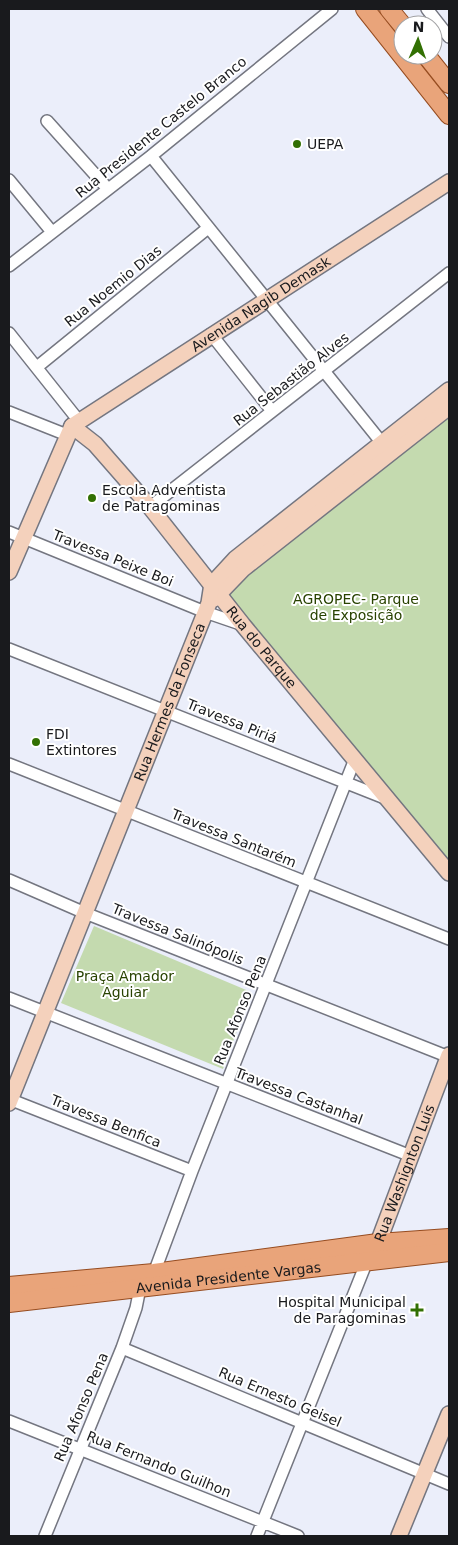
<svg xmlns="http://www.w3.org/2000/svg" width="458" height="1545" viewBox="0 0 458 1545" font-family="'DejaVu Sans',sans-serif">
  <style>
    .green { fill: #c4daaf }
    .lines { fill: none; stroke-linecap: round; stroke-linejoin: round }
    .street-casing { stroke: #747680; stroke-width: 14 }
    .secondary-casing { stroke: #747680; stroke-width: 18 }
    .primary-casing { stroke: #964c20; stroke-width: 20 }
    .street { stroke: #fff; stroke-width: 11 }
    .secondary { stroke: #f4d1bc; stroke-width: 15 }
    .primary { stroke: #e9a47a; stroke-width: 18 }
    .poi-dot { fill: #327003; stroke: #fff; stroke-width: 2 }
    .labels { text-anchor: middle; stroke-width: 4; stroke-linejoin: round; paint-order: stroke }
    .street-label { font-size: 14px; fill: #191a1d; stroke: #fff }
    .poi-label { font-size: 14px; fill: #191a1d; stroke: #fff; text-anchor: start }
    .park-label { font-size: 14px; fill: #284200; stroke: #fff }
  </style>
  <rect width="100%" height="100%" fill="#ebeefa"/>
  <path class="green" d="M449 412V868L225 595 227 589Z
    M94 926 251 992 223 1069 61 1003Z"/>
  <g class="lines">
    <g class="street-casing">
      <path id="street" d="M427 9 449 37
        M47 121 108 189
        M151 156 386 448
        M9 180 52 232
        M9 266 151 156 332 9
        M9 333 79 421
        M211 334 272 411
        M37 367 208 228
        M9 412 67 435
        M150 507 449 273
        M9 532 205 612 243 625
        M9 649 387 799
        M9 764 449 939
        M9 880 85 913 449 1057
        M9 998 411 1156
        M9 1099 192 1171
        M154 1273 192 1171 355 759
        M122 1348 449 1484
        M9 1421 298 1536
        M45 1536 122 1348 136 1308 140 1288
        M257 1536 367 1261"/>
    </g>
    <g class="secondary-casing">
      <g id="secondary">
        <path id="s1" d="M72 426 95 444 150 507 243 625 449 873"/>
        <path id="s2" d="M9 572 72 426 449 182"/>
        <path d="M214 599 243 569 449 407"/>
        <path id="s3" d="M9 1103 209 603 212 584 235 559 449 390"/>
        <path id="s4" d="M373 1252 378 1243 449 1055"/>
        <path d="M399 1536 449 1414"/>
      </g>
    </g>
    <g class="primary-casing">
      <g id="primary">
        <path d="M365 9 449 115"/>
        <path d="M389 9 403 26"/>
        <path d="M426 55 449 84"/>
        <path d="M9 1286 154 1273 378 1243 449 1238"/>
        <path id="s5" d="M9 1303 449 1252"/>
      </g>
    </g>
    <use href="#street" class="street"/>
    <use href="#secondary" class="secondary"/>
    <use href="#primary" class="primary"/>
  </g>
  <g class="poi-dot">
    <circle cx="297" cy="144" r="5"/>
    <circle cx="92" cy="498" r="5"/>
    <circle cx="36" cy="742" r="5"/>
    <path d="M414.5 1302.5h5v5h5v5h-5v5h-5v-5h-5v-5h5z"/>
  </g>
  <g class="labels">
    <g class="street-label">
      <text transform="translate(161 127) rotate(-39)" y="5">Rua Presidente Castelo Branco</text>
      <text transform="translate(113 286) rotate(-39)" y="5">Rua Noemio Dias</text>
      <text dy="5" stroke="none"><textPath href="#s2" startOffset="384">Avenida Nagib Demask</textPath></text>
      <text transform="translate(291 379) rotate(-38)" y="5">Rua Sebastião Alves</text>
      <text transform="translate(113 558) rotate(22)" y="5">Travessa Peixe Boi</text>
      <text dy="5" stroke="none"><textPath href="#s1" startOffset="292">Rua do Parque</textPath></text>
      <text dy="5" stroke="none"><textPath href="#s3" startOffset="432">Rua Hermes da Fonseca</textPath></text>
      <text transform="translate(232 721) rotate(22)" y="5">Travessa Piriá</text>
      <text transform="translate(234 838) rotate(22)" y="5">Travessa Santarém</text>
      <text transform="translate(178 934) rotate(22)" y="5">Travessa Salinópolis</text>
      <text transform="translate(240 1010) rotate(-68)" y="5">Rua Afonso Pena</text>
      <text transform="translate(299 1096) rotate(21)" y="5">Travessa Castanhal</text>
      <text transform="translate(106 1121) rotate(22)" y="5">Travessa Benfica</text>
      <text dy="5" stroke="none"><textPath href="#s4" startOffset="85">Rua Washignton Luis</textPath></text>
      <text dy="5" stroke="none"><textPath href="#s5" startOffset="221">Avenida Presidente Vargas</textPath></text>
      <text transform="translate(280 1397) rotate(23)" y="5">Rua Ernesto Geisel</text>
      <text transform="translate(81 1407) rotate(-67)" y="5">Rua Afonso Pena</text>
      <text transform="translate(159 1464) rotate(22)" y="5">Rua Fernando Guilhon</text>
    </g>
    <g class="poi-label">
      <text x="307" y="149">UEPA</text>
      <text x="102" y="495">Escola Adventista<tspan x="102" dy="16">de Patragominas</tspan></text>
      <text x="46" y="739">FDI<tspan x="46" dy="16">Extintores</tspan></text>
      <text x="406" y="1307" text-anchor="end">Hospital Municipal<tspan x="406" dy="16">de Paragominas</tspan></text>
    </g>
    <g class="park-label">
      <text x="356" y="604">AGROPEC- Parque<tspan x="356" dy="16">de Exposição</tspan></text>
      <text x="125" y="981">Praça Amador<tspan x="125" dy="16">Aguiar</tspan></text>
    </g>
  </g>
  <rect width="458" height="1545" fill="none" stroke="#191a1d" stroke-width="20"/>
  <g transform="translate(418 40) rotate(2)"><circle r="24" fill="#ffffff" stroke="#a3a3a5"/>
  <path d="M0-4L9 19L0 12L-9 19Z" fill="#327003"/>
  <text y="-8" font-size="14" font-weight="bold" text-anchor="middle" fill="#191a1d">N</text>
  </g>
</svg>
